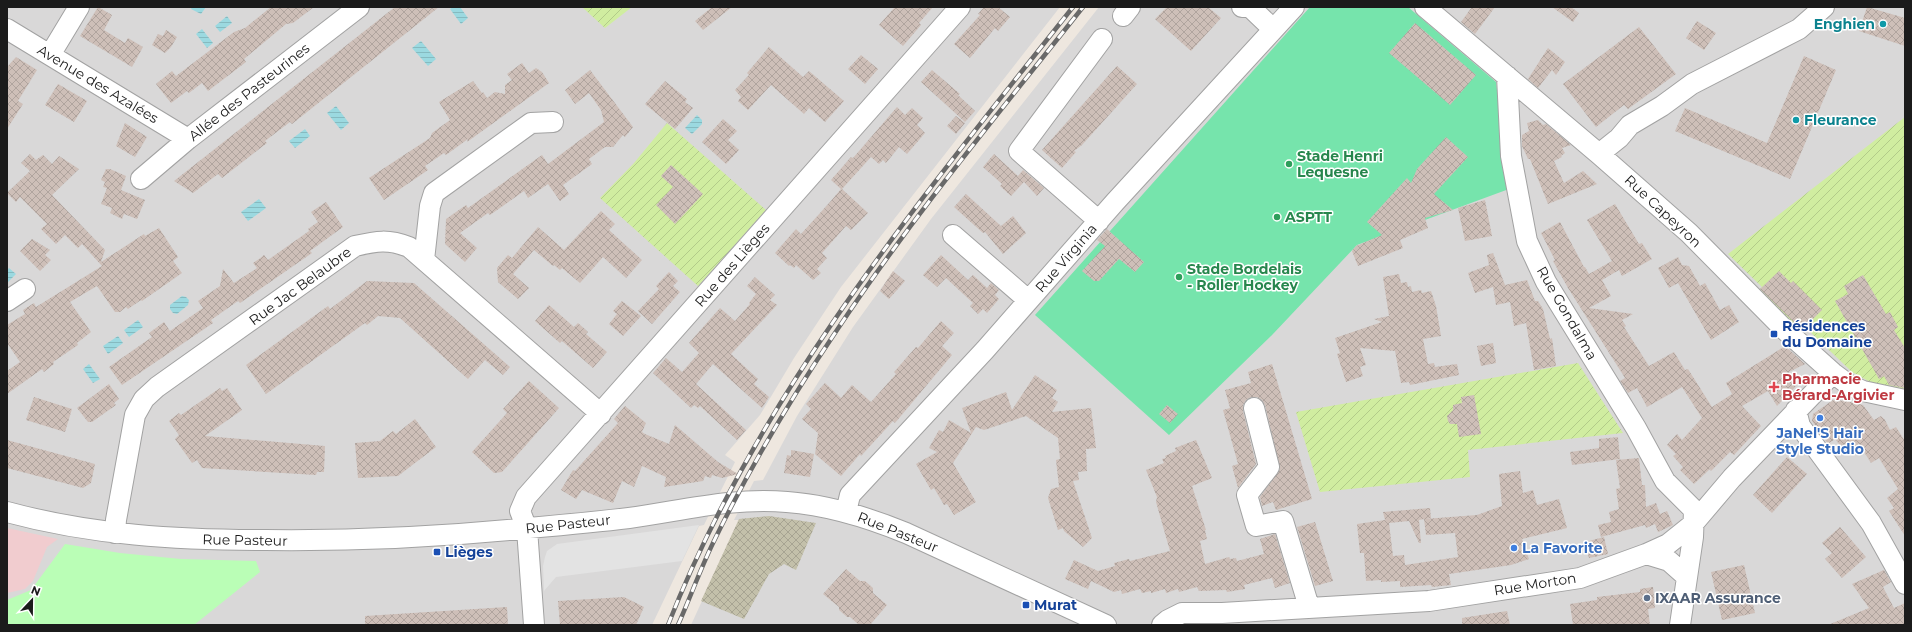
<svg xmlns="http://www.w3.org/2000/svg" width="1912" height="632" viewBox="0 0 1912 632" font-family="Montserrat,sans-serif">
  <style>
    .residential { fill: #d9d8d8 }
    .commercial { fill: #f1cccf }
    .construction { fill: url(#construction-cross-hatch) }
    .park { fill: #bafeb6 }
    .garden { fill: url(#garden-furrows) }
    .pitch { fill: #76e4ac }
    .parking { fill: #e3e3e3 }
    .water { fill: url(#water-rules) }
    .building { fill: url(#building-cross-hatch) }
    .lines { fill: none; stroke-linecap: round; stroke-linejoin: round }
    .minor-casing { stroke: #a2a2a2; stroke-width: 22 }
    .minor { stroke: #fff; stroke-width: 20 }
    .rail-casing { stroke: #696969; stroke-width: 4.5 }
    .rail { stroke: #fff; stroke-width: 3; stroke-dasharray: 9; stroke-linecap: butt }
    .culture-dot { fill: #0f9aa8; stroke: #fff; stroke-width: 1.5 }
    .leisure-dot { fill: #2e9e5b; stroke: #fff; stroke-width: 1.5 }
    .transit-dot { fill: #1a4fb4; stroke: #fff; stroke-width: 1.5 }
    .health-dot { fill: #e0444e; stroke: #fff; stroke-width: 1.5 }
    .shop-dot { fill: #3f7fe0; stroke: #fff; stroke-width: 1.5 }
    .service-dot { fill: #5c6f8a; stroke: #fff; stroke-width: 1.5 }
    .labels { text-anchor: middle; stroke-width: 3; stroke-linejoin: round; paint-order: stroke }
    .culture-label { font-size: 14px; font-weight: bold; fill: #0d838f; stroke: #fff; text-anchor: end }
    .street-label { font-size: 14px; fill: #1b1b1b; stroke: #fff }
    .leisure-label { font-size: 14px; font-weight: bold; fill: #27864d; stroke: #fff; text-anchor: start }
    .transit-label { font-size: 14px; font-weight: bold; fill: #164399; stroke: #fff; text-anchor: start }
    .health-label { font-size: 14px; font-weight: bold; fill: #be3a42; stroke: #fff; text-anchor: start }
    .shop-label { font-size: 14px; font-weight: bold; fill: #366cbe; stroke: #fff }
    .service-label { font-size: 14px; font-weight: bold; fill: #4e5e75; stroke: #fff; text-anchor: start }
  </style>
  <defs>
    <pattern id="construction-cross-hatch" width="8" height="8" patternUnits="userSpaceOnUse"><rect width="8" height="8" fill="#c3c0aa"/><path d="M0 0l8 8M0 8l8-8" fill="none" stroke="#a7a492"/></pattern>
    <pattern id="garden-furrows" width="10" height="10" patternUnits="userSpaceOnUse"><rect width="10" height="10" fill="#d0eda0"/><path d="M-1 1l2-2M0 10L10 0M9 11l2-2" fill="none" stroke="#b2cb89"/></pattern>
    <pattern id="water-rules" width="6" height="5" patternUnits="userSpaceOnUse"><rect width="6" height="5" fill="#9bd9e0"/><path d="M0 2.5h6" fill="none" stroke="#85bac0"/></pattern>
    <pattern id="building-cross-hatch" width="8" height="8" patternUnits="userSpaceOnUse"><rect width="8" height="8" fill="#cebfb8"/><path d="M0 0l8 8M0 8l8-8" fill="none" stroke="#b0a49e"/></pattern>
  </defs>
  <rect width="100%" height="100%" fill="#eee7df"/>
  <path class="residential" d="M7 7H1060L841 287 794 358 760 415 725 455 735 462 704 525 699 526 652 625H7Z
    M1099 7H1905V625H691L739 520H734L754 481 763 480 797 416 853 327 931 219Z"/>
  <path class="commercial" d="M7 528 58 539 47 547 33 581 25 589 7 593Z"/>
  <path class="construction" d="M769 516 816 523 796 570 784 564 769 574 744 619 701 601 739 519Z"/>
  <path class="park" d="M65 544 120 553 181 559 256 561 260 572 194 625H7V600L31 590Z"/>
  <path class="garden" d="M582 7H632L605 28Z
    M1905 117V389L1870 382 1852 372 1805 327 1801 331 1760 289 1762 287 1728 254Z
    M667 123 766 210 698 286 600 198 634 163Z
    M1578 363 1623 433 1468 450 1470 477 1320 492 1296 412Z"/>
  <path class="pitch" d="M1310 7H1408L1496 82 1509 189 1357 245 1273 334 1169 435 1035 315Z"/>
  <path class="parking" d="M699 525 682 561 556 577 544 591 543 566 545 557 547 551 557 544Z"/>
  <path class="water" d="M192 7H206L201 14 191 9Z
    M453 7H460L468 18 461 24 450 9Z
    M227 16 232 23 220 32 215 26Z
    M202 29 213 43 207 48 196 34Z
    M421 41 436 59 428 66 412 48Z
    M336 106 349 123 341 130 327 113Z
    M697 115 702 120V124L692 134 685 128Z
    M305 129 310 136 295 148 289 141Z
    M259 199 266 208 248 221 241 212Z
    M9 268 16 274 7 283V270Z
    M182 296 186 297 189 300 188 305 177 314 173 313 170 309V305Z
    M138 320 143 327 129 337 124 330Z
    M118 336 123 343 108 354 103 346Z
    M89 364 100 379 93 383 83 369Z"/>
  <path class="building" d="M98 7 112 15 104 30 125 43 128 38 143 47 132 67 80 36Z
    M271 7H314L293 23 286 24 244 59 246 62 208 91 202 83 189 93 187 91 171 103 156 84 172 71 176 76 234 32 245 28Z
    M395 7H439L292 124 290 122 265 141 267 143 222 178 218 174 193 193 174 181Z
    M712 7H732L703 30 695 21Z
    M895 7H933L919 23 921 25 903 46 879 25Z
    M984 7H998L1010 17 998 31 995 28 970 58 954 44 980 15 978 14Z
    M1167 7H1208L1221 18 1191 51 1155 19Z
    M1472 7H1495L1475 34 1461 22Z
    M1552 7H1571L1579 13 1573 22Z
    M1867 7 1905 18V46L1859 31Z
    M1697 21 1716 33 1704 50 1686 38Z
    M1415 23 1476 75 1450 105 1389 53Z
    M1639 27 1676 74 1628 109 1624 105 1596 127 1563 84Z
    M166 30 177 37 171 47 165 53 152 45 158 34 163 36Z
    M769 47 803 77 809 71 844 101 825 122 809 108 804 114 771 85 748 110 738 101 741 97 735 90 749 75 747 73Z
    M1548 48 1565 62 1556 75 1552 70 1538 88 1528 79Z
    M861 55 878 69 865 84 848 69Z
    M1804 56 1836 70 1790 179 1675 131 1685 108 1767 143Z
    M16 57 37 70 18 101 23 104 7 129V67Z
    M522 63 529 73 536 68 542 72 549 83 467 142 468 139 446 155 444 153 425 166 428 170 384 200 369 178 430 138 432 133 450 120 439 102 473 81 482 93 483 92 487 98 495 92 505 94V85L512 80 507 74Z
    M1117 66 1137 84 1082 145 1074 151 1076 152 1062 168 1042 150Z
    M590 70 633 127 625 137 623 135 613 147H605L589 159 592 164 563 185 569 194 560 201 548 184 528 198 524 191 490 215 488 213 460 233 477 248 465 262 445 244 446 219 466 205 468 208 542 155 548 164 604 122 601 110 589 93 575 104 565 90Z
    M932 70 960 94 958 95 975 111 965 122 921 82Z
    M665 81 687 99 685 102 693 108 675 129 645 104Z
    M58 84 87 101 74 122 45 105Z
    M897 107 905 115 912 108 923 118 917 125 925 133 907 154 899 147 886 163 883 160 879 164 871 157 842 189 868 213 851 230 846 226 822 253 827 258 817 269 821 273 813 280 796 265 794 268 790 265 789 266 775 253 796 229 801 234 830 202 841 189 831 180 851 157 853 158Z
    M956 116 965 123 956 134 947 126Z
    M723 119 737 131 728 140 739 150 726 164 702 142Z
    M1538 120 1543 125 1546 124 1571 145 1562 148 1565 153 1561 156 1562 157 1554 161 1564 183 1583 171 1597 184 1548 204 1530 159H1528L1522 146V135L1529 131 1527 123Z
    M125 123 147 137 135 157 116 146Z
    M1446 137 1468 157 1434 194 1453 210 1425 218 1428 228 1400 240 1403 248 1358 266 1352 251 1356 246 1382 235 1367 222 1407 178 1411 183 1417 169Z
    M30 154 36 160 43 155 52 164 59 156 79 169 52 195 105 250 101 262 144 234 145 236 159 228 178 257 173 261 182 273 142 301 141 300 128 309 126 307 120 312H115L97 286 70 302 91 332 77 343 78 345 53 362 54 364 44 372 42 369 7 394V371L20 362 7 343V325L25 314 23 310 34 303 36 307 102 266 82 244 78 248 65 235 56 244 41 229 47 224 20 197 16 202 7 193 30 171 21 163Z
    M994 154 1018 176 1023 170 1044 188 1037 196 1024 182 1011 196 1000 186 1002 184 983 167Z
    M671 165 703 194 675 224 656 205 673 187 661 176Z
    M106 169H110L126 176 121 190 145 200 137 219 124 214 122 219 110 213 112 208 101 204 107 188 103 187 105 182 101 180Z
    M966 194 1001 226 1013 216 1026 233 1003 254 985 232 983 233 954 207Z
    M1485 200 1492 236 1465 241 1458 208Z
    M326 202 343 227 310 251 312 253 240 303 238 301 211 320 213 323 122 385 109 367 152 337 149 333 164 322 170 331 203 308 198 301 220 286 223 269 234 283 257 268 253 263 259 259 264 255 268 260 309 231 308 229 318 222 311 212Z
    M1615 204 1639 244 1642 243 1652 259 1622 276 1619 270 1602 280 1611 296 1589 308 1633 314 1622 320 1626 326 1624 327 1649 366 1674 352 1685 370 1688 369 1712 407 1732 394 1726 383 1785 346 1805 364 1789 372 1798 384 1777 406 1768 391 1742 406 1761 426 1734 455 1730 452 1711 471 1710 469 1694 484 1680 470 1683 467 1673 456 1676 454 1667 445 1677 434 1682 440 1702 418 1682 387 1647 407 1637 388 1628 393 1620 381 1625 378 1568 288 1553 261 1555 260 1541 233 1560 222 1584 267H1585L1589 274 1612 261 1587 220Z
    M601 211 615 224 609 230 642 260 626 278 603 257 580 283 562 268 560 270 554 265 553 266 534 250 513 274 529 288 518 299 498 282 497 268 508 255 512 258 538 227 564 250Z
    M1107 229 1144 262 1135 272 1119 259 1099 281H1094L1082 271 1105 246 1097 240Z
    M32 239 50 250 45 255 51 260 40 271 20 251Z
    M1493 253 1505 285 1527 280 1535 301H1538L1543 309 1550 339 1552 338 1556 366 1534 370 1526 323 1514 326 1510 302 1496 305 1493 287 1475 293 1468 273 1489 265 1487 255Z
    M941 255 968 280 973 275 987 288 991 283 999 290 995 295 999 299 987 313 983 309 978 314 970 306 973 303 946 278 937 287 923 275Z
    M1678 257 1682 265 1689 266 1700 286 1705 283 1720 310 1729 305 1739 322 1711 340 1678 283 1669 288 1658 268Z
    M893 271 905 281 889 299 880 291Z
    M1779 271 1791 283 1793 281 1822 310 1802 330 1760 289Z
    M669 272 678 281 673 286 680 292 652 324 638 311 659 289 656 286Z
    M1399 274 1401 283 1407 282 1408 287 1411 286 1412 292 1421 290 1422 293 1431 291 1436 306 1441 336 1423 339 1428 364 1434 363 1435 367 1457 364 1459 375 1410 385 1409 382 1401 383 1395 351 1360 348 1366 365 1360 367 1363 376 1346 382 1337 354 1340 353 1335 338 1382 322 1374 319 1389 316 1383 277Z
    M1863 275 1886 314 1890 312 1898 327 1894 330 1905 348V388L1889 385 1884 376 1879 379 1835 301 1848 294 1844 286Z
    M755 277 775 295 770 300 777 305 731 354 758 379 754 384 769 397 762 408 713 364 696 384 746 430 737 440 700 406 698 408 694 405 691 408 653 373 666 358 682 372 699 353 689 343 720 308 735 321 750 304 749 303 756 294 747 286Z
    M367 281 414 283 510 367 503 375 485 360 468 379 400 318 378 316 367 325 365 323 266 394 246 365 328 306 330 309Z
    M622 301 641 316 623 336 609 324 617 314 613 311Z
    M549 305 574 327 578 323 588 332 586 334 607 352 593 368 562 341 560 343 535 321Z
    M941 321 954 333 942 346 952 355 895 423 893 421 861 456 860 454 841 476 815 454 818 433 802 419 811 409 806 404 825 383 841 398 852 385 871 402 896 374 894 372 916 347 918 348Z
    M1493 343 1496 363 1481 366 1477 346Z
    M1272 364 1312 499 1276 510 1273 502 1262 506 1260 497 1280 469 1265 405 1262 400 1257 397H1251L1246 400 1243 405V411L1256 464 1238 488 1232 466 1238 464 1223 410 1230 408 1225 390 1251 383 1248 372Z
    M1035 375 1057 390 1052 398 1058 402 1052 412 1091 408 1096 448 1086 449 1087 471 1078 472 1079 480 1073 481 1092 538 1083 547 1064 531 1063 528 1058 530 1048 498 1051 489 1059 487 1056 460 1060 459 1058 438 1026 416 984 430 976 427 953 463 976 502 954 515 947 504 944 505 934 488 931 490 916 464 937 452 929 448 939 430 943 432 949 420 971 433 962 408 1006 392 1012 410Z
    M529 381 559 408 502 472 494 473 472 452 507 413 503 409Z
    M109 384 119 399 114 403 116 405 92 422H88L77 408Z
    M220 388 222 391 227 388 242 410 205 436 325 446 324 472H317L316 475 202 468 197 460 192 463 175 439 179 435 169 421 179 413 181 415Z
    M1474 395 1481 434 1459 437 1457 424H1450L1448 421 1447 416 1453 410V405L1462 403 1461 397Z
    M34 397 72 409 65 432 26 420Z
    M1833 400 1846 401 1863 405 1874 420 1881 416 1885 420 1890 430 1896 427 1905 441V536L1889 511 1894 508 1887 498 1898 489 1879 458 1871 463 1859 444 1847 454 1835 439 1828 444 1812 421 1813 414Z
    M1167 405 1178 414 1170 423 1159 414Z
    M625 406 646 423 642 432 645 434 669 444 675 425 718 462 738 474 722 478 712 475 711 478 705 476 703 481 664 487 666 477 642 466 634 487 622 481 613 503 582 490 576 499 561 490 573 470 575 471 618 423 614 419Z
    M415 419 436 447 398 476 358 478 355 443 380 441 393 431 396 434Z
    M1618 437 1620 459 1572 465 1570 452 1599 448V439Z
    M7 440 95 464 91 483 83 488 7 468Z
    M1196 440 1212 478 1192 486 1206 530H1205L1207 539 1200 541 1205 564 1229 557 1230 559 1236 558 1237 561 1264 554 1260 539 1275 534 1290 583 1275 588 1272 578 1244 585 1245 589 1227 592 1226 590 1199 591 1197 587 1179 592 1178 589 1166 593 1165 589 1151 593V591L1142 593 1140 589 1122 594 1121 590 1114 592 1091 581 1088 589 1065 579 1074 560 1098 571 1115 566 1114 563 1129 559 1130 561 1170 551 1156 502 1157 497 1146 470 1164 463 1162 459 1166 458 1165 456 1176 451 1175 448Z
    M791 450 814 454 810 477 784 473 787 455 791 456Z
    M1787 457 1807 474 1772 513 1753 495Z
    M1639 458 1642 485H1645L1646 507 1656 503 1660 514 1667 511 1673 525 1658 532 1655 524 1646 528 1645 525 1601 537 1598 525 1611 522 1609 512 1619 509 1616 489 1620 488 1616 460Z
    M1520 471 1523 493 1533 490 1537 505 1559 499 1567 528 1522 539 1529 559 1511 565 1449 574 1451 585 1432 587 1431 585 1400 587V581L1381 582V580L1366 581 1364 553H1360L1357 524 1385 520 1383 512 1430 508 1431 518 1419 520 1421 543H1419L1409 521 1389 523 1393 556 1404 555 1405 565 1458 557 1455 533 1426 535 1424 519 1477 515 1502 506 1499 474Z
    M1315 522 1333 581 1315 586 1297 527Z
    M1840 527 1866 557 1842 578 1825 559 1832 553 1822 543Z
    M1604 537 1608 554 1589 558 1585 542Z
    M1744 565 1755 613 1722 620 1711 572Z
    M846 569 860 581H865L873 588V593L887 605 870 625H859L850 617H847L839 610V607L823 594Z
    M1884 570 1891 582 1883 587 1894 608 1905 603V625H1828L1869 608 1852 584Z
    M1653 587 1655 608 1648 609 1650 625H1573L1570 604 1597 600V597L1640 592V589Z
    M624 597 644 607 636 625H560L558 601Z
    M507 607 508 625H365V616Z
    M1507 611 1510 625H1462V618Z"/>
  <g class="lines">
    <g class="minor-casing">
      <path id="minor" d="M1242 7H1250L1273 29
        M1425 7 1599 154 1689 233 1785 330 1833 373 1849 385 1863 391 1905 400
        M1123 16 1130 7
        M7 29 188 139
        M50 55 79 7
        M1507 76 1511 156 1527 241 1546 282 1636 428 1665 481 1694 510 1693 537 1680 625
        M1599 154 1619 138 1630 125 1662 106 1692 84 1799 29 1824 7
        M141 179 188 139 359 7
        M1099 221 1019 151 1102 39
        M953 235 1028 300
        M424 260 430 206 434 193 531 123 553 122
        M7 301 25 289
        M1254 408 1269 467 1247 495 1256 526 1283 521 1309 607
        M1796 410 1800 426 1871 523 1905 584
        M7 512C92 535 177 540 265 540 353 541 441 537 529 528 562 525 595 522 629 518 681 511 733 497 787 502 829 505 867 517 906 533L1106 625
        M846 512 850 495 985 350 1115 202 1294 7
        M115 533 116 520 135 415 144 399 157 387 355 246C377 241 388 239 409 247L601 414
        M1646 554 1669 561 1687 577
        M534 625 527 529 520 511 526 497 960 7
        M1162 625 1168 620 1182 613H1222L1429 601 1580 578 1646 554 1668 544 1693 524 1732 478 1833 373"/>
    </g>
    <use href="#minor" class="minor"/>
    <g class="rail-casing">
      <path id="rail" d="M668 625C759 393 920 200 1073 7
        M678 625C690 598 700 570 713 543 749 469 791 398 837 330 912 217 999 113 1083 7"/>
    </g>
    <use href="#rail" class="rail"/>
  </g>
  <g class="culture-dot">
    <circle cx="1883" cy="24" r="4"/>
    <circle cx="1796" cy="120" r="4"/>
  </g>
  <g class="leisure-dot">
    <circle cx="1289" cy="164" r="4"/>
    <circle cx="1277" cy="217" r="4"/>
    <circle cx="1179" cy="277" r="4"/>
  </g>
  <g class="transit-dot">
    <rect x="1770" y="330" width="8" height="8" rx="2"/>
    <rect x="433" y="548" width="8" height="8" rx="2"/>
    <rect x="1022" y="601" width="8" height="8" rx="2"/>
  </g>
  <path class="health-dot" d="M1772 381h4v4h4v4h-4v4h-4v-4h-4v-4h4z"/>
  <g class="shop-dot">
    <circle cx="1820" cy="418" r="4"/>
    <circle cx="1514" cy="548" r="4"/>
  </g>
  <circle class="service-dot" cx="1647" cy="598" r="4"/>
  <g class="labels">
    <g class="culture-label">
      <text x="1875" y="29">Enghien</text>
      <text x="1804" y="125" text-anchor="start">Fleurance</text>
    </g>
    <g class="street-label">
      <text transform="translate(98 84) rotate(31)" y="5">Avenue des Azalées</text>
      <text transform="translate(249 92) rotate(-38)" y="5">Allée des Pasteurines</text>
      <text transform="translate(1663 211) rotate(43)" y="5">Rue Capeyron</text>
      <text transform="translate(1066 258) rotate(-49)" y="5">Rue Virginia</text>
      <text transform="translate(732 265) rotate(-49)" y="5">Rue des Lièges</text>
      <text transform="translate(300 286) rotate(-36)" y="5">Rue Jac Belaubre</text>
      <text transform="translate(1567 313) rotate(60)" y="5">Rue Gondalma</text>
      <text transform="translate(568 524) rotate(-6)" y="5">Rue Pasteur</text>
      <text transform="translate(898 532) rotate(22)" y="5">Rue Pasteur</text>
      <text transform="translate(245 540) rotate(1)" y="5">Rue Pasteur</text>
      <text transform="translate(1535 584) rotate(-9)" y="5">Rue Morton</text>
    </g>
    <g class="leisure-label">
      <text x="1297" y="161">Stade Henri<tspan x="1297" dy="16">Lequesne</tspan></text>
      <text x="1285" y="222">ASPTT</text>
      <text x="1187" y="274">Stade Bordelais<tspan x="1187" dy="16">- Roller Hockey</tspan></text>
    </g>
    <g class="transit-label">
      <text x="1782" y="331">Résidences<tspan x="1782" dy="16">du Domaine</tspan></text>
      <text x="445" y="557">Lièges</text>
      <text x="1034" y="610">Murat</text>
    </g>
    <g class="health-label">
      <text x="1782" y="384">Pharmacie<tspan x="1782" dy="16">Bérard-Argivier</tspan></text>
    </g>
    <g class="shop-label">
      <text x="1820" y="438">JaNel'S Hair<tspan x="1820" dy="16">Style Studio</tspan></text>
      <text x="1522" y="553" text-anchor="start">La Favorite</text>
    </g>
    <g class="service-label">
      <text x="1655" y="603">IXAAR Assurance</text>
    </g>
  </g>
  <rect width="1912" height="632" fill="none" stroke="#1b1b1b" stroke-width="16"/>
  <g transform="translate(32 600) rotate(22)" stroke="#ffffff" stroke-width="3" paint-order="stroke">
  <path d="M0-3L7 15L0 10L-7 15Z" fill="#1b1b1b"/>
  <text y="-6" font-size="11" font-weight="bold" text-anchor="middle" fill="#1b1b1b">N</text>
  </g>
</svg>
